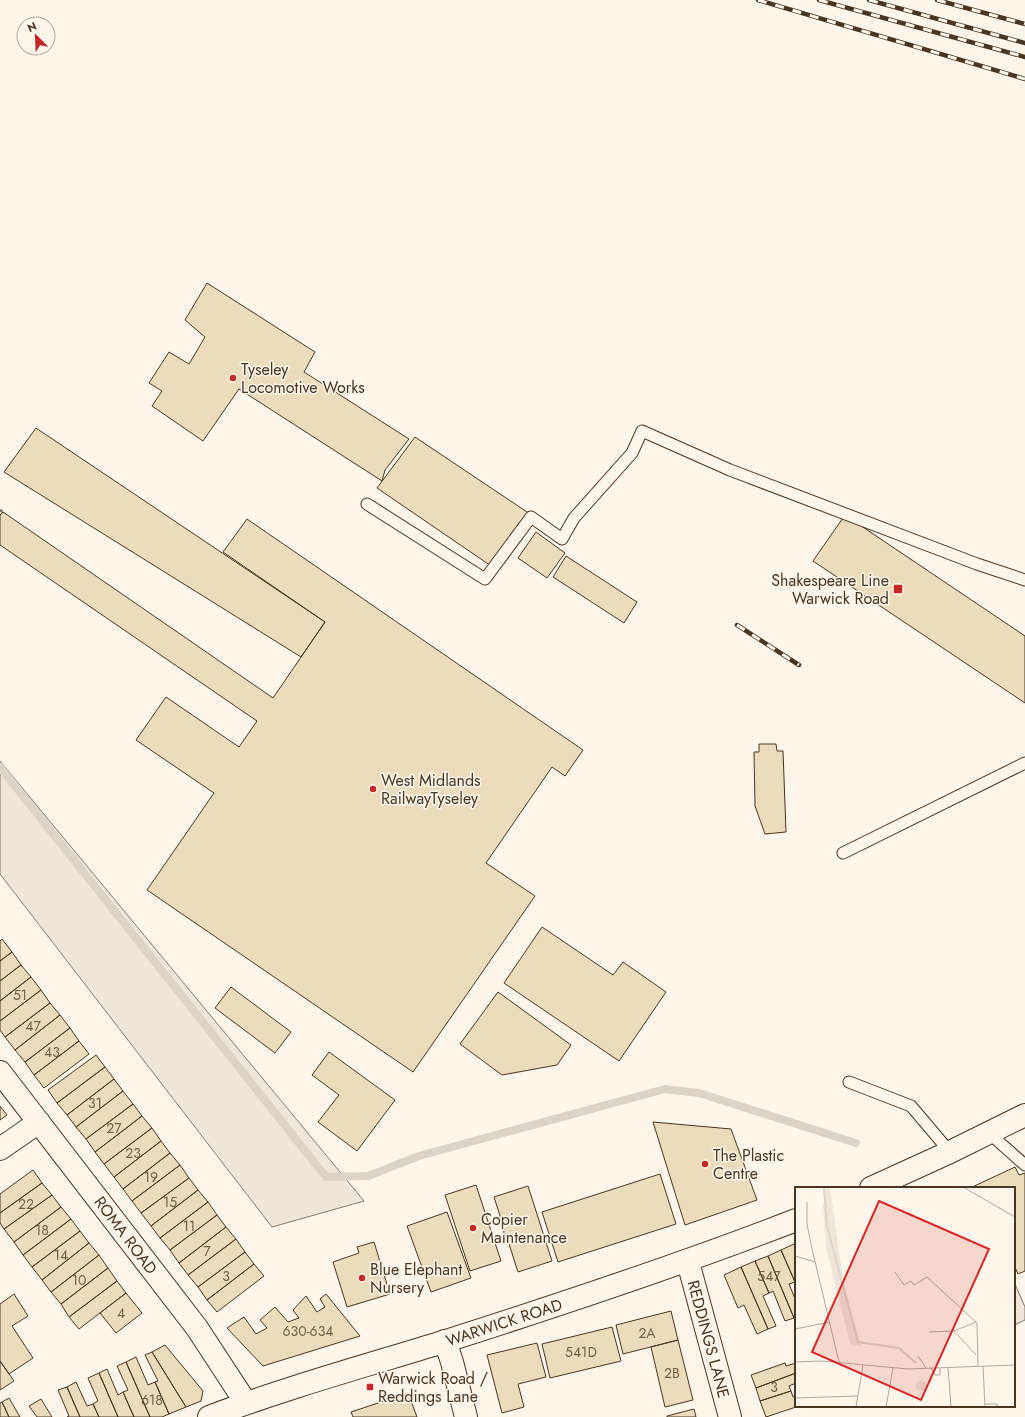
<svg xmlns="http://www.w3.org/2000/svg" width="1025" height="1417" viewBox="0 0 1025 1417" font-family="Jost,sans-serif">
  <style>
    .green { fill: #ede6d9; stroke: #887966 }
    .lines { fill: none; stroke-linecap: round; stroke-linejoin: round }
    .stream { stroke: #dcd4c6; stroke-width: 8 }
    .building { fill: #ecdcbc; stroke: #4a3520 }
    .lane-casing { stroke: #4a3520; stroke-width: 13 }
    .street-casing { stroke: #4a3520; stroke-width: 24 }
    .secondary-casing { stroke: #4a3520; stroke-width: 24 }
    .highway-casing { stroke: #4a3520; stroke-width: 24 }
    .path { stroke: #7f6f5c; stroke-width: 2.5; stroke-dasharray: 3 2; stroke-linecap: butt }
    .lane { stroke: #fbf6e9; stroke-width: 11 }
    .street { stroke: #fbf6e9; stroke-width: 22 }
    .secondary { stroke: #fbf6e9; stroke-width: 22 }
    .highway { stroke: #fbf6e9; stroke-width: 22 }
    .rail-casing { stroke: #4a3520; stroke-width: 4.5 }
    .rail { stroke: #fbf6e9; stroke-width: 3; stroke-dasharray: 9; stroke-linecap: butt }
    .poi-dot { fill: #c62828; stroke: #fbf6e9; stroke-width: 1.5 }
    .labels { text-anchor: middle; stroke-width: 3; stroke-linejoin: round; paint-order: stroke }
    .number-label { font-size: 14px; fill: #725f47 }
    .poi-label { font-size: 16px; fill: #4a3520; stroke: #fbf6e9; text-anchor: start }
    .street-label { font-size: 16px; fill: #4a3520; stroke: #fbf6e9 }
    .inset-river { fill: none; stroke: #dcd4c6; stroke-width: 2 }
    .inset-road { fill: none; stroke: #b4a999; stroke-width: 1 }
    .view { fill: #d62828; fill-opacity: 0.15; stroke: #d62828; stroke-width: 2 }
    .inset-edge { fill: none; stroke: #4a3520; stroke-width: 2 }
  </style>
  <rect width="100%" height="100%" fill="#fbf6e9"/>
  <path class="green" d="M0 761 364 1201 272 1227 0 874Z
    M1014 1282 1025 1307V1320L1014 1325Z"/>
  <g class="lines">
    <path class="stream" d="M0 767 326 1177 368 1176 419 1156 665 1089 699 1093 856 1143"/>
  </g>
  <path class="building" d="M207 283 315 352 304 372 409 439 385 470 382 481 239 389 203 441 152 406 162 391 149 383 169 352 189 364 205 337 185 320Z
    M36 428 325 622 301 657 4 472Z
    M415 437 533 516 494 568 377 488Z
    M3 512 273 698 325 622 223 552 247 519 583 750 565 776 552 767 486 863 535 896 413 1072 147 890 214 793 136 740 166 697 239 747 257 721 0 545V515Z
    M845 515 1025 636V703L813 561Z
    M536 532 565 553 547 578 518 558Z
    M566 556 637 602 624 623 553 577Z
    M759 744H776L777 751H783L786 832 765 834 755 806 754 752H759Z
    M542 927 613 975 623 962 666 992 619 1061 504 983Z
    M2 939 12 952 0 961V941Z
    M12 952 21 965 0 981V961Z
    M21 965 31 977 0 1001V981Z
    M31 977 41 990 0 1021V1001Z
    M231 987 291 1032 275 1053 215 1008Z
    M41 990 50 1003 5 1037 0 1030V1021Z
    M498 992 571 1045 557 1065 502 1075 460 1044Z
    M50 1003 60 1015 15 1050 5 1037Z
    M60 1015 70 1028 25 1062 15 1050Z
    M70 1028 79 1041 34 1075 25 1062Z
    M79 1041 89 1054 44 1088 34 1075Z
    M329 1052 395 1100 357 1151 318 1122 339 1095 312 1075Z
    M96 1055 105 1067 57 1103 48 1090Z
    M105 1067 114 1079 67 1115 57 1103Z
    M114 1079 123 1091 76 1127 67 1115Z
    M123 1091 133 1104 86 1139 76 1127Z
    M133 1104 142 1116 95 1152 86 1139Z
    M0 1106 7 1115 0 1120Z
    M142 1116 152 1128 104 1164 95 1152Z
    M653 1122 731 1129 757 1200 685 1225Z
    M152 1128 161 1141 114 1177 104 1164Z
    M161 1141 170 1153 123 1189 114 1177Z
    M170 1153 180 1165 132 1201 123 1189Z
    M180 1165 189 1178 141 1213 132 1201Z
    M1015 1167 1019 1175 1025 1173V1271L1018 1274 1014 1265V1188H970Z
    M33 1170 42 1183 0 1213V1194Z
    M660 1174 676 1224 558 1262 542 1212Z
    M189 1178 198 1190 151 1226 141 1213Z
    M42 1183 52 1195 4 1229 0 1223V1213Z
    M476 1185 501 1261 470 1271 445 1195Z
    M528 1186 552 1261 518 1272 494 1197Z
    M198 1190 208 1202 160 1238 151 1226Z
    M52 1195 61 1207 14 1242 4 1229Z
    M208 1202 217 1215 170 1250 160 1238Z
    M61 1207 71 1219 23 1255 14 1242Z
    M447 1212 471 1278 431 1292 407 1226Z
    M217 1215 226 1227 179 1263 170 1250Z
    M71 1219 80 1231 32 1267 23 1255Z
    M226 1227 236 1239 188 1275 179 1263Z
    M80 1231 89 1243 42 1280 32 1267Z
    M236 1239 245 1252 198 1287 188 1275Z
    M374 1242 390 1294 347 1307 333 1262 359 1253 357 1247Z
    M89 1243 99 1255 51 1292 42 1280Z
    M794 1244 796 1250 795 1282 781 1250Z
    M781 1250 795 1282 789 1284 796 1301V1317L794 1318 768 1256Z
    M245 1252 254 1264 207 1300 198 1287Z
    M99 1255 108 1268 61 1304 51 1292Z
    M768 1256 794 1318 785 1321 773 1291 769 1293 755 1261Z
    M755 1261 769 1293 763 1296 776 1326 768 1329 741 1267Z
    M254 1264 264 1276 217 1312 207 1300Z
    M741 1267 768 1329 757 1334 744 1305 738 1308 724 1275Z
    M108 1268 117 1281 69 1317 61 1304Z
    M117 1281 126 1293 79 1329 69 1317Z
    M126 1293 142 1313 116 1333 100 1313Z
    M14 1294 28 1316 12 1326 33 1358 9 1374 0 1361V1304Z
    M326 1294 360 1336 263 1366 227 1328 244 1317 256 1334 267 1328 260 1320 275 1307 288 1322 299 1318 293 1310 306 1296 317 1312 325 1307 320 1299Z
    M671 1311 678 1340 623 1354 616 1325Z
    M612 1327 621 1361 550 1378 542 1344Z
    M678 1340 693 1400 665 1407 651 1347Z
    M537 1343 546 1377 518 1384 524 1407 502 1413 487 1355Z
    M165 1345 203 1391 201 1401 186 1407 152 1352Z
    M152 1352 186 1407 169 1414 155 1382 158 1381 145 1355Z
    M136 1357 148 1385 155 1382 169 1414 162 1417H150L126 1362Z
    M0 1361 14 1381 0 1390Z
    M126 1362 150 1417H134L123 1392 128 1390 117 1366Z
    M785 1363 786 1366 796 1363V1373L756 1388 751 1375Z
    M107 1369 118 1395 123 1392 134 1417H118L99 1373Z
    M99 1373 118 1417H99L93 1404 98 1401 88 1378Z
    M796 1373V1383L789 1386 791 1391 760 1401 756 1388Z
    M76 1382 87 1406 93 1404 99 1417H80L67 1387Z
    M67 1387 80 1417H67L69 1416 58 1390Z
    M791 1391 793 1397 796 1396V1406H799L766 1417 760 1401Z
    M408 1393 417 1417H353L351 1412Z
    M9 1398 20 1417H9L2 1402Z
    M41 1399 52 1417H37L29 1406Z
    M2 1402 9 1417H0V1403Z
    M694 1409 696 1417H667V1416Z"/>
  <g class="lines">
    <g class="lane-casing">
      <path id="lane" d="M367 504 485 579 531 517 562 539 574 518 632 453 642 431 730 470 977 564 1025 580
        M843 853 1025 763
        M849 1082 911 1106 950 1152
        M989 1133 1025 1165"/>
    </g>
    <g class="street-casing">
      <path id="street" d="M0 1072 197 1328 246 1403
        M0 1149 39 1122
        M445 1341 452 1362 466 1417"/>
    </g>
    <g class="secondary-casing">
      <path id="secondary" d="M688 1262 730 1417"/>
    </g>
    <g class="highway-casing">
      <path id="highway" d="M871 1188 950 1152 1025 1115
        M209 1417C285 1388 365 1366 443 1342 562 1304 680 1265 796 1220"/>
    </g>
    <path class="path" d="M0 510 3 512"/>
    <use href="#lane" class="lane"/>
    <use href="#street" class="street"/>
    <use href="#secondary" class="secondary"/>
    <use href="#highway" class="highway"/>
    <g class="rail-casing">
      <path id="rail" d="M758 0 1025 79
        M819 0 1025 57
        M869 0 1025 43
        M937 0 1025 24
        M737 625 799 665"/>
    </g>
    <use href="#rail" class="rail"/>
  </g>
  <g class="poi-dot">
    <circle cx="233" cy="378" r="4"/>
    <rect x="893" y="584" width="10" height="10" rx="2"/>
    <circle cx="373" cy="789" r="4"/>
    <circle cx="705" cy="1164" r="4"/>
    <circle cx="473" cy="1228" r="4"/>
    <circle cx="362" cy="1278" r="4"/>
    <rect x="366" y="1383" width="8" height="8" rx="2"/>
  </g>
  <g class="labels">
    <g class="number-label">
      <text x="20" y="1000">51</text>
      <text x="33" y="1031">47</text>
      <text x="52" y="1057">43</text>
      <text x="95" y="1108">31</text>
      <text x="114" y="1133">27</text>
      <text x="133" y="1158">23</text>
      <text x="151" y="1182">19</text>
      <text x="170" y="1207">15</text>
      <text x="26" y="1209">22</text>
      <text x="189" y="1231">11</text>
      <text x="42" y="1235">18</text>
      <text x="207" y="1256">7</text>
      <text x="61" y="1260">14</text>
      <text x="226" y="1281">3</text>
      <text x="769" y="1281">547</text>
      <text x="79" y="1285">10</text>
      <text x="121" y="1318">4</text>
      <text x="308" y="1336">630-634</text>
      <text x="647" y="1338">2A</text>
      <text x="581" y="1357">541D</text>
      <text x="672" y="1378">2B</text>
      <text x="774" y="1392">3</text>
      <text x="152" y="1405">618</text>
    </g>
    <g class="poi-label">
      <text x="241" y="375">Tyseley<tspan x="241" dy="18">Locomotive Works</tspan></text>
      <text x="889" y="586" text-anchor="end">Shakespeare Line<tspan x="889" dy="18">Warwick Road</tspan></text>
      <text x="381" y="786">West Midlands<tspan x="381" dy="18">RailwayTyseley</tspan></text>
      <text x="713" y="1161">The Plastic<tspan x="713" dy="18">Centre</tspan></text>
      <text x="481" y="1225">Copier<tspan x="481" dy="18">Maintenance</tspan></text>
      <text x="370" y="1275">Blue Elephant<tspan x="370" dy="18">Nursery</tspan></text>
      <text x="378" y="1384">Warwick Road /<tspan x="378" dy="18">Reddings Lane</tspan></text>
    </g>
    <g class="street-label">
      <text transform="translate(126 1235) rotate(53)" y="6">ROMA ROAD</text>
      <text transform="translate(504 1322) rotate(-18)" y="6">WARWICK ROAD</text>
      <text transform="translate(709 1339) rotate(75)" y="6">REDDINGS LANE</text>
    </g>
  </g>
  <g transform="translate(795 1187)">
    <rect width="220" height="220" fill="#fbf6e9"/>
    <path d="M32 0H35L48 93 66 159 55 157 31 60 28 19ZM120.5 199a5.5 5.5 0 1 1 11 0a5.5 5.5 0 1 1-11 0Z" fill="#ede6d9"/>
    <path class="inset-river" d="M29 0 32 39 63 155 104 161 121 176"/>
    <path class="inset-road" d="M168 0 220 30M12 15V37L17 62 44 175M0 69 20 75M100 85 109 98 116 94 119 98 132 90 182 136 183 179M181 135 159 144 181 168M0 142 35 135M134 145 159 144M123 169 131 181M0 175 27 174 113 182 220 178M188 179 190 220M153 180 156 220M136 181 140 188H145V181M0 211 63 209M190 217H202V220M61 220 68 178M91 220 98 181"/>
    <path class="view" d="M84 14 194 62 126 213 17 165Z"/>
    <rect width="220" height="220" class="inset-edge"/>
  </g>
  <g transform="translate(36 36) rotate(336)"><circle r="19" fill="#fbf6e9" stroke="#b4a999"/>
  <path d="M0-3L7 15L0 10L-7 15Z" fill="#c62828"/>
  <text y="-6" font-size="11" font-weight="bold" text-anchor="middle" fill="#4a3520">N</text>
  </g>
</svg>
